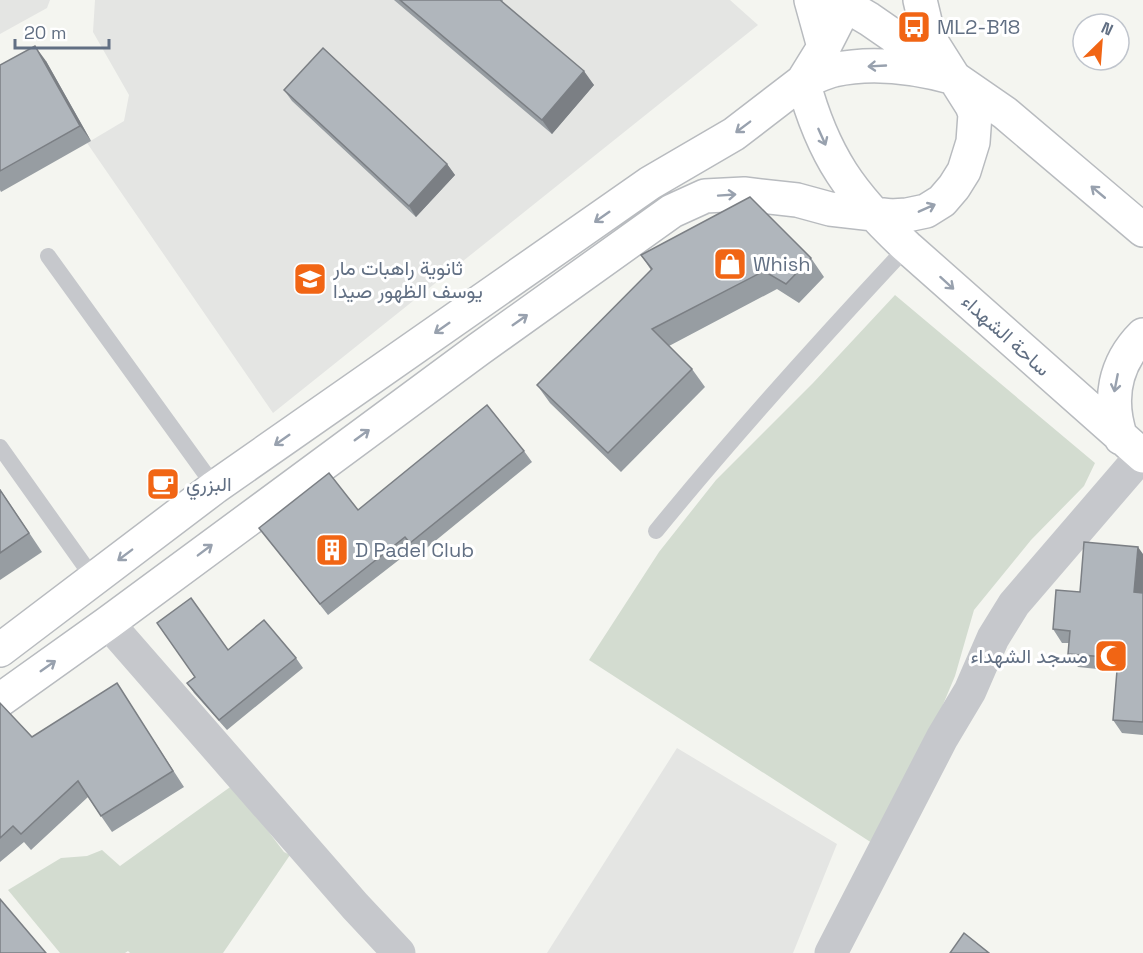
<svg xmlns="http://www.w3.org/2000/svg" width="1143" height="953" viewBox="0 0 1143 953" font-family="'Space Grotesk',Vazirmatn,sans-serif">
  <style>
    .built { fill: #e4e5e3 }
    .green { fill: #d3dcd0 }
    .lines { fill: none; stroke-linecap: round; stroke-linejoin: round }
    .primary-casing { stroke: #b8bbbf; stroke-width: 36 }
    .lane { stroke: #c6c8cc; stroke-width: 16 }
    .street { stroke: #c6c8cc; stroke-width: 33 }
    .primary { stroke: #fff; stroke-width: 33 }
    .wall { fill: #979da2 }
    .shaded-wall { fill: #7b7f84 }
    .building { fill: #b0b6bc; stroke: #7b7f84; stroke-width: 1.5 }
    .oneway { stroke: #98a1ae }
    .labels { text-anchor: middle; stroke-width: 6; stroke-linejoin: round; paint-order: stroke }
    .poi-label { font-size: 20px; fill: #616f83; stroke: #fff; text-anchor: start }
    .street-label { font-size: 20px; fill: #616f83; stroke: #fff }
  </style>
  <rect width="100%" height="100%" fill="#f4f5f0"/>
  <path class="built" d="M0 0H50L47 8 0 34Z
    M95 0H730L758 25 273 413 87 143 124 121 129 95 93 32Z
    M677 748 837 844 793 953H547Z"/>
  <path class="green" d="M895 295 1095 463 1084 486 1031 540 974 610 955 676 929 738 872 843 589 660 659 552 716 480 813 383Z
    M233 785 284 852 290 855 223 953H130L128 951 125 953H60L8 890 61 858 87 856 102 850 120 866Z"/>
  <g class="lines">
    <g class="primary-casing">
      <path id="primary" d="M811 0 824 47
        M837 0 869 19 1005 113 1143 230
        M955 78C915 67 874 61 834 70 823 73 813 78 803 81 823 156 851 195 907 247L1143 456
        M1121 438C1108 400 1114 364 1143 335
        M0 650 215 487 650 183 734 134 803 81 824 47 848 0
        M0 700 108 623 479 349 672 211 705 196 744 194 797 200 830 209 891 216 907 215 926 211 942 201 954 187 964 171 973 142 975 114 972 106 929 38 920 0"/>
    </g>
    <path class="lane" d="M48 256 215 487
      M0 447 94 579
      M656 531C736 433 821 339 907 247"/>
    <path class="street" d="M108 623 355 906 399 953
      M831 953 942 738 970 691 993 638 1014 604 1142 455"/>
    <use href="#primary" class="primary"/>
  </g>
  <path class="wall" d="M394 0H503L502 2 594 85 552 134Z
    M46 61 91 141 1 192 0 190V65Z
    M284 90 447 164 455 175 416 217 292 101Z
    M641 255 811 258 824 277 799 303 777 289 669 346 692 369 705 387 621 472 550 403 537 385 651 270Z
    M524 451 532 462 418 555 413 549 328 615 259 528 358 510Z
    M0 489 42 552 0 580Z
    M1143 554V735L1122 733 1113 720 1117 671 1078 667 1068 654 1069 643H1062L1053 629Z
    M228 650 296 658 303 668 227 730 194 693 187 683Z
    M127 699 184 787 112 832 88 797 31 850 24 842 0 862V703L32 737Z"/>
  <path class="shaded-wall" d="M35 46 46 61 91 141 80 126Z
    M584 71 594 85 552 134 542 120Z
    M447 164 455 175 416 217 409 206Z
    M1138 547 1143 554V605L1134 592Z"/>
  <path class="building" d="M400 0H500L584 71 542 120Z
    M35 46 80 126 0 171V65Z
    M323 48 447 164 409 206 284 90Z
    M750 197 811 258 786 284 764 271 652 329 692 369 608 453 537 385 652 269 641 255Z
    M487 405 524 451 410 543 405 537 320 604 259 528 329 473 358 510Z
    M0 490 29 533 0 553Z
    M1084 542 1138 547 1134 592 1143 593V722L1113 720 1118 658 1068 654 1070 631 1053 629 1056 590 1080 592Z
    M191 598 228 650 264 620 296 658 219 720 187 683 195 677 157 623Z
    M117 683 173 771 101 816 78 781 21 834 13 826 0 838V703L32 737Z
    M0 899 46 953H0Z
    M964 933 989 953H950Z"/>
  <defs><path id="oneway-shaft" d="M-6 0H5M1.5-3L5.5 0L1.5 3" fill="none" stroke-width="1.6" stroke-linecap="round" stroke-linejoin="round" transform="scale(1.5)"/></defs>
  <g class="oneway">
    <use href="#oneway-shaft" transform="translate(877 66) rotate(177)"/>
    <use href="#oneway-shaft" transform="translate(743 127) rotate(143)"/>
    <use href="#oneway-shaft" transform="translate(822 137) rotate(66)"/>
    <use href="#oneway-shaft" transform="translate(1098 192) rotate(-140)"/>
    <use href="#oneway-shaft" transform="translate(727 195) rotate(-4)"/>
    <use href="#oneway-shaft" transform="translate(927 208) rotate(-24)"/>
    <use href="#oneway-shaft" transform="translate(602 217) rotate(145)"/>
    <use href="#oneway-shaft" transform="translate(947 283) rotate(42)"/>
    <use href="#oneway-shaft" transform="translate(520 320) rotate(-35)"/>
    <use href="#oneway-shaft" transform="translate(442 328) rotate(145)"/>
    <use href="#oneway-shaft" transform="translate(1116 383) rotate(101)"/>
    <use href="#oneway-shaft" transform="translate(362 435) rotate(-36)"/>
    <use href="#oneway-shaft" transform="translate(282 440) rotate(145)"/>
    <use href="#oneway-shaft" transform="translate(205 550) rotate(-37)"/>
    <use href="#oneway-shaft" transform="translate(125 555) rotate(143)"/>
    <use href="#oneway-shaft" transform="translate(48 666) rotate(-35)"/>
  </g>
  <defs>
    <g id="bus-square" transform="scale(1.725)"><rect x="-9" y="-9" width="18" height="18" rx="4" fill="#f16514" stroke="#fff"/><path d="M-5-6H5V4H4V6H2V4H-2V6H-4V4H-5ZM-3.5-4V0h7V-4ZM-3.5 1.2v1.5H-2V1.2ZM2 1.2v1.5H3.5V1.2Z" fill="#fff"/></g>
    <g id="shop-square" transform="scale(1.725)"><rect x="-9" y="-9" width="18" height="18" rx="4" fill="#f16514" stroke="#fff"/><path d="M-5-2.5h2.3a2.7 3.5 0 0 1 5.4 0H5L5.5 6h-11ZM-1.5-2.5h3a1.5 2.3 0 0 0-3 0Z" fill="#fff"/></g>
    <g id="school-square" transform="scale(1.725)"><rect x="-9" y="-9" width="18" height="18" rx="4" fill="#f16514" stroke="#fff"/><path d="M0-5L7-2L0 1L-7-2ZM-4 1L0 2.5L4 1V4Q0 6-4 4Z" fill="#fff"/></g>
    <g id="cafe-square" transform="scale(1.725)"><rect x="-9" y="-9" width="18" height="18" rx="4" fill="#f16514" stroke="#fff"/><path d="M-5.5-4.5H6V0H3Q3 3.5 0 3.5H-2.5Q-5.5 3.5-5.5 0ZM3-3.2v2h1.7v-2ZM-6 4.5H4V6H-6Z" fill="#fff"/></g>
    <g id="building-square" transform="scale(1.725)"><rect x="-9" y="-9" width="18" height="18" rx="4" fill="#f16514" stroke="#fff"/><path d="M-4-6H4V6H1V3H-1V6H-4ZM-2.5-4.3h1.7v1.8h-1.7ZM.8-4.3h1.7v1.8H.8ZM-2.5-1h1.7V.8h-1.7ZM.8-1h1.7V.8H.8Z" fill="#fff"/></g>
    <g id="mosque-square" transform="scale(1.725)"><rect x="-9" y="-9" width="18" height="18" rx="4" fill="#f16514" stroke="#fff"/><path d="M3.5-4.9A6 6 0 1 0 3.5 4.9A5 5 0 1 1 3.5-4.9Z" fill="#fff"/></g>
  </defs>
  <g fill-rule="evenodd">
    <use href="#bus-square" x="914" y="27"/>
    <use href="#shop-square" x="730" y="264"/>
    <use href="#school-square" x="310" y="279"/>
    <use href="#cafe-square" x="163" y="484"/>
    <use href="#building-square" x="332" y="550"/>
    <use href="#mosque-square" x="1111" y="656"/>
  </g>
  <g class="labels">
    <g class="poi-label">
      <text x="937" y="34">ML2-B18</text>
      <text x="753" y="271">Whish</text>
      <text x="333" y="275">ثانوية راهبات مار<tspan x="333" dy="23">يوسف الظهور صيدا</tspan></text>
      <text x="186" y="491">البزري</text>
      <text x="355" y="557">D Padel Club</text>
      <text x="1088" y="663" text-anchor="end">مسجد الشهداء</text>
    </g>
    <g class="street-label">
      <text transform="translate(1006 335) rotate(42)" y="7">ساحة الشهداء</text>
    </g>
  </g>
  <g transform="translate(1101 42) rotate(25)"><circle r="28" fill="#ffffff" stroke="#c0c5cd" stroke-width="1.5"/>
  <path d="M0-4.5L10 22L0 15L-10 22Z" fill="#f16514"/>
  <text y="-9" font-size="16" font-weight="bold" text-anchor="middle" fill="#616f83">N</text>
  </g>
  <path d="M15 39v9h94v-9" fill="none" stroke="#616f83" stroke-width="3"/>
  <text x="24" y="39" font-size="18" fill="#616f83" stroke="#ffffff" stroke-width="4.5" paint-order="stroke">20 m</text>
</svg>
